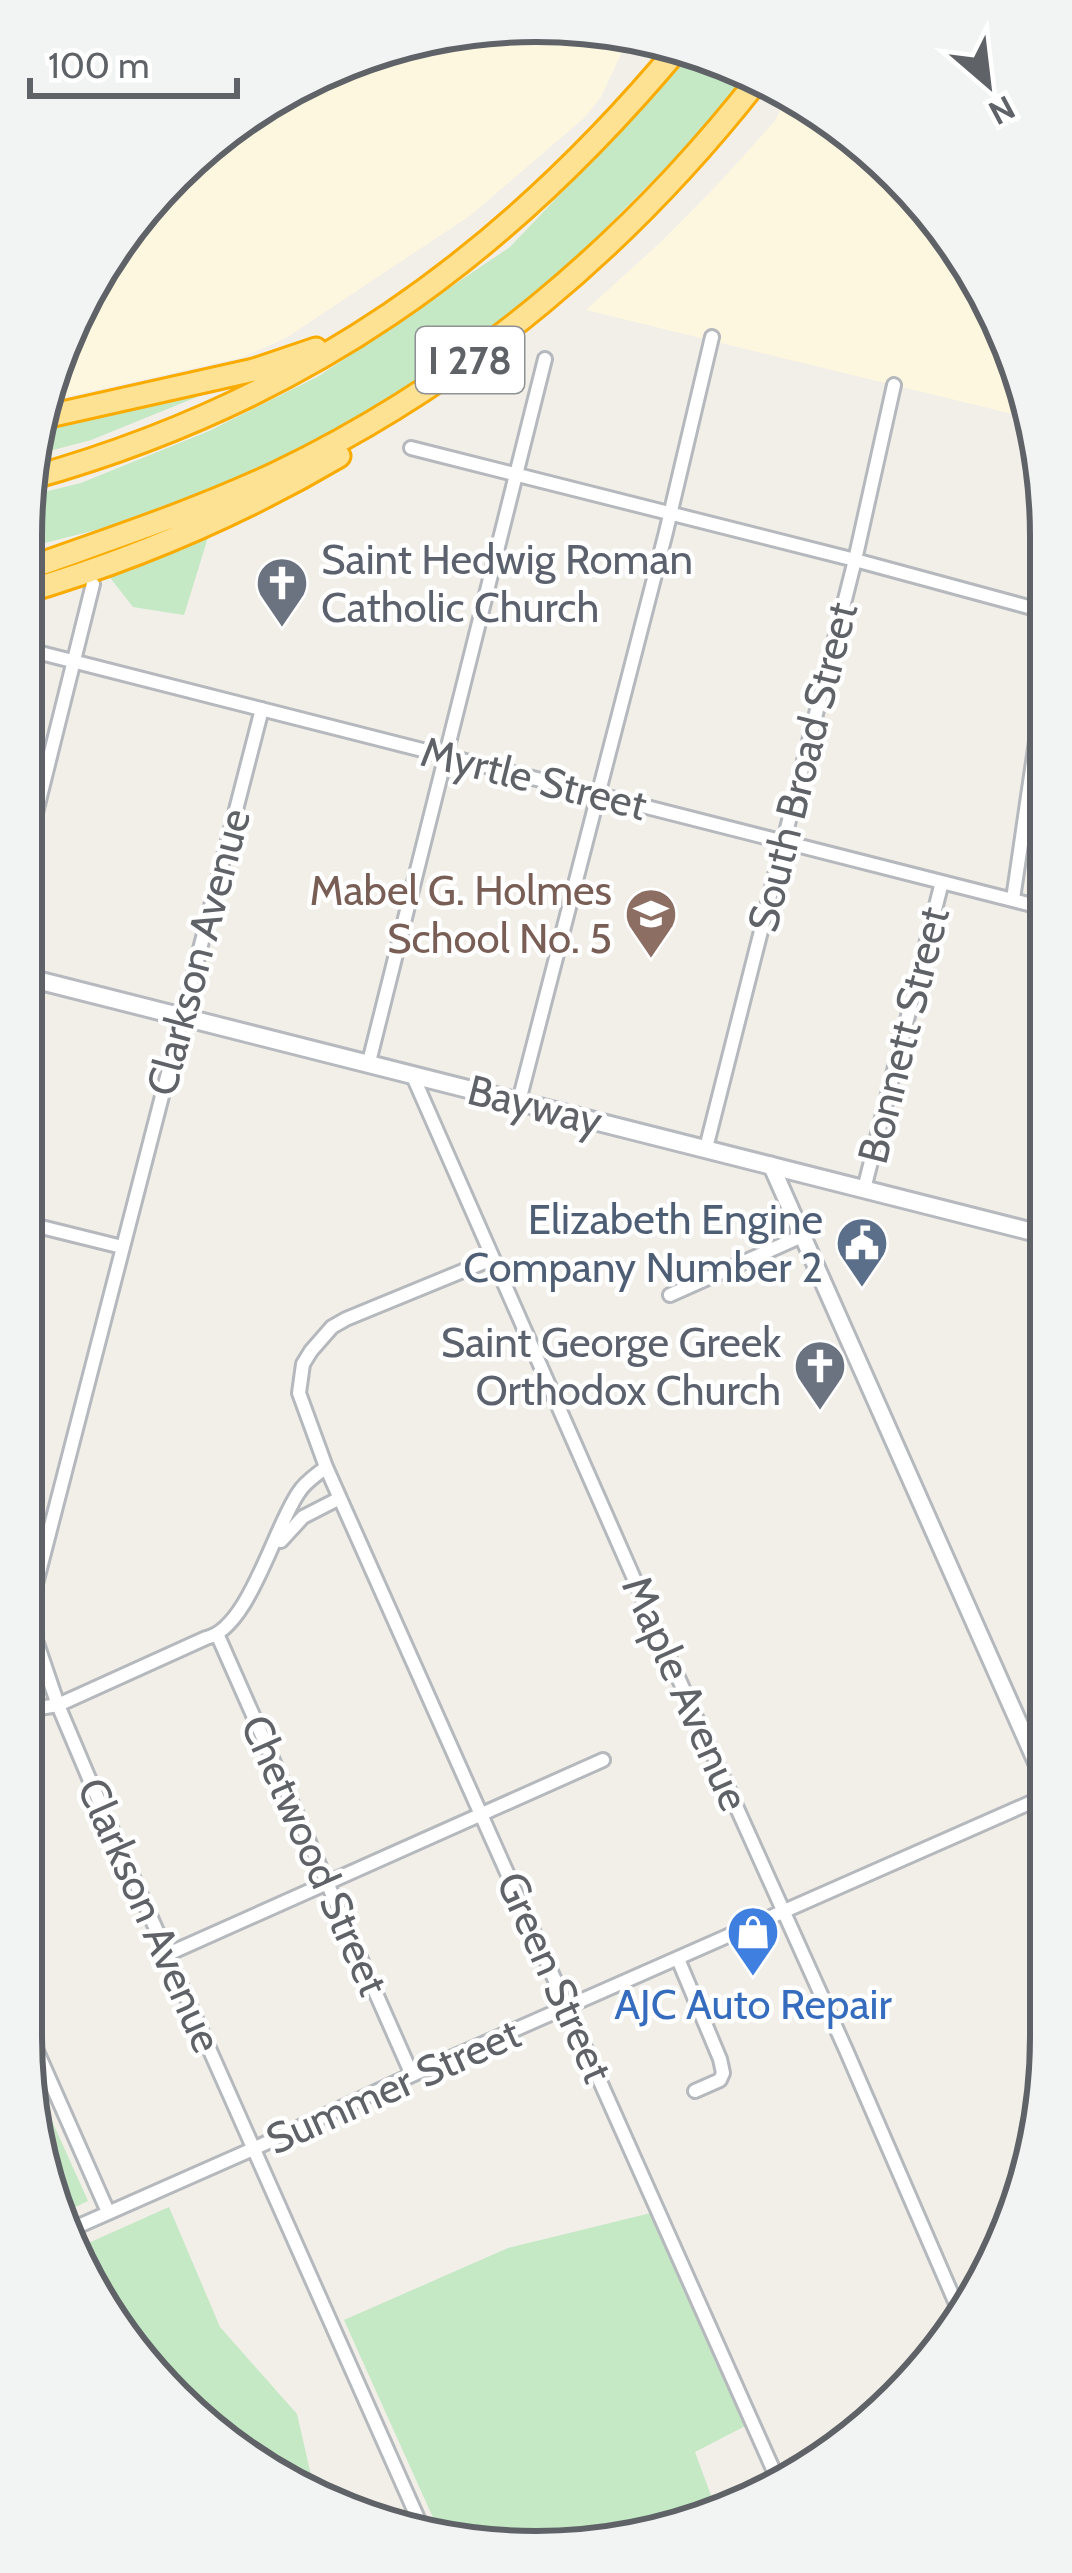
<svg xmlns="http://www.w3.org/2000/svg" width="1072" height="2573" viewBox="0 0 1072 2573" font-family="Cabin,sans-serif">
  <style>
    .commercial { fill: #fef7e0 }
    .green { fill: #c5e8c5 }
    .water { fill: #aadaff }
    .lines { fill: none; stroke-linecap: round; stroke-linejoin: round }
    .minor-casing { stroke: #b5b8bc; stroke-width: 18 }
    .tertiary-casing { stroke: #b5b8bc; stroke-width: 21 }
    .secondary-casing { stroke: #b6babf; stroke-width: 22 }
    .motorway-casing { stroke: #f9ab00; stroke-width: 27 }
    .minor { stroke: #fff; stroke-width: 12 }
    .tertiary { stroke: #fff; stroke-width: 15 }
    .secondary { stroke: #fff; stroke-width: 16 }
    .motorway { stroke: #fde293; stroke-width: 21 }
    .labels { text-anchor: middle; stroke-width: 9; stroke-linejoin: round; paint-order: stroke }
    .shield { fill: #fff; stroke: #8f9295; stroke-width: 3 }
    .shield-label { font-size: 39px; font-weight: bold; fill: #5f6368 }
    .worship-label { font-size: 42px; fill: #5b616d; stroke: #fff; text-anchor: start }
    .street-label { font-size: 42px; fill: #5f6368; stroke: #fff }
    .education-label { font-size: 42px; fill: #785e54; stroke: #fff; text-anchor: end }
    .service-label { font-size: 42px; fill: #4e5e75; stroke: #fff; text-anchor: end }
    .shop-label { font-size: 42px; fill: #366cbe; stroke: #fff }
    .rim { fill: none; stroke: #5f6368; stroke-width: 6 }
  </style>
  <rect width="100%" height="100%" fill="#f1efe8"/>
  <path class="commercial" d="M503 22 628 39 601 97 584 118 471 215 286 338 243 357 43 402 49 370 149 196 309 74Z
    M789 91 823 108 944 222 1012 338 1033 419 586 310 663 240 718 184 775 121Z"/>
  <path class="green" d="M695 48 748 71 691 142 567 267 465 353 346 425 205 495 100 529 21 549 28 496 81 483 209 431 319 376 510 247 667 82Z
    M194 393 197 397 91 440 34 455 39 427Z
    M209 534 184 615 133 607 108 575Z
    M25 2061 88 2201 56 2216 49 2203Z
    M169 2207 220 2327 297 2414 316 2497 278 2483 148 2376 75 2249Z
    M655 2212 749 2424 695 2452 716 2509 604 2547 444 2542 344 2320 508 2248Z"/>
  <path class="water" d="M112 2313 226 2431 230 2443 148 2376Z"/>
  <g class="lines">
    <g class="minor-casing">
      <path id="minor" d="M411 448 855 560 1047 612
        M21 648 1048 909
        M21 873 93 584
        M1013 899 1047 666
        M369 1062 545 359
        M412 1074 654 1624 846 2050 960 2313
        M519 1101 666 532 712 337
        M706 1148 855 560 894 385
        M864 1189 942 882
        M21 1222 122 1247
        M492 1259 346 1319 332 1327 311 1351 303 1364 299 1393 326 1467 781 2487
        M670 1295 802 1236
        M281 1541 303 1517 340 1498
        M28 1617 58 1705 88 1776 427 2539
        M218 1636 412 2075
        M21 1642 262 709
        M21 1711 58 1705 206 1638C249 1629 274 1527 299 1492 305 1482 318 1474 326 1467
        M168 1954 603 1760
        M678 1959 720 2059 723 2073 720 2080 695 2091
        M21 2015 108 2212
        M65 2232 253 2149 412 2075 1050 1794"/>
    </g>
    <g class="tertiary-casing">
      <path id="tertiary" d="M771 1165 1050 1793"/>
    </g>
    <g class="secondary-casing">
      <path id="secondary" d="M21 976 1049 1236"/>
    </g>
    <g class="motorway-casing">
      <path id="motorway" d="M40 418 254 370 316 349
        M31 478C302 402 501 261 680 46
        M21 571C107 540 194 512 277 473 468 381 630 244 760 77
        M21 593C133 560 239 515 339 456"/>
    </g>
    <use href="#minor" class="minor"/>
    <use href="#tertiary" class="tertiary"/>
    <use href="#secondary" class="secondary"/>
    <use href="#motorway" class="motorway"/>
  </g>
  <defs>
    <g id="church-pin" transform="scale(2.7)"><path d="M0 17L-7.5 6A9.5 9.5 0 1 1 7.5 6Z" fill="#6b7280" stroke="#fff"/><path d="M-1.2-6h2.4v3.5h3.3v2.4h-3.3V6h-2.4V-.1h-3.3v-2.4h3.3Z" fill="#fff"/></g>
    <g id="school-pin" transform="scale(2.7)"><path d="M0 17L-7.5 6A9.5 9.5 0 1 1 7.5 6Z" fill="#8d6e63" stroke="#fff"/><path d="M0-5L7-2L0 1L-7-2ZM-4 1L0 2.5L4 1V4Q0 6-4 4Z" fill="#fff"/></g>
    <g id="civic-pin" transform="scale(2.7)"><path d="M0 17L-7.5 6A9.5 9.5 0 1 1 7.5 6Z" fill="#5c6f8a" stroke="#fff"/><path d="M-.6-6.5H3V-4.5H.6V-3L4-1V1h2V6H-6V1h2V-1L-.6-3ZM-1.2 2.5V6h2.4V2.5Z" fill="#fff"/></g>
    <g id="shop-pin" transform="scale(2.7)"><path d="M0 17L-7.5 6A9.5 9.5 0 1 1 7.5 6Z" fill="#3f7fe0" stroke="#fff"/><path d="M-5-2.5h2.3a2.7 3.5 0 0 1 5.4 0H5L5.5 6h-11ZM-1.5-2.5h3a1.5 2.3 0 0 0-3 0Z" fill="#fff"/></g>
  </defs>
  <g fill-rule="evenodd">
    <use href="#church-pin" x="282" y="583"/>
    <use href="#school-pin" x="651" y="914"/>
    <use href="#civic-pin" x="862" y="1243"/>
    <use href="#church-pin" x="820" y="1366"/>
    <use href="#shop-pin" x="753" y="1932"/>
  </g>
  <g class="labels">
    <rect class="shield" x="416" y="327" width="108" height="66" rx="9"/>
    <g class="shield-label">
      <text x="470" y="374">I 278</text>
    </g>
    <g class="worship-label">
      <text x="321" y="574">Saint Hedwig Roman<tspan x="321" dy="48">Catholic Church</tspan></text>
      <text x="781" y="1357" text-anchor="end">Saint George Greek<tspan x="781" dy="48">Orthodox Church</tspan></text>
    </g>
    <g class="street-label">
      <text transform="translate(802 767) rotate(-76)" y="15">South Broad Street</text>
      <text transform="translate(534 778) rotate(14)" y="15">Myrtle Street</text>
      <text transform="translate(198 952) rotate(-75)" y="15">Clarkson Avenue</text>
      <text transform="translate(903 1035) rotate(-76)" y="15">Bonnett Street</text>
      <text transform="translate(535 1105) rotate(14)" y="15">Bayway</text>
      <text transform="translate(686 1693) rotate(66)" y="15">Maple Avenue</text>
      <text transform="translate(315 1855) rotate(66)" y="15">Chetwood Street</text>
      <text transform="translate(150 1915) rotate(66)" y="15">Clarkson Avenue</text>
      <text transform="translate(555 1977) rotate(66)" y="15">Green Street</text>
      <text transform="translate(393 2086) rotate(-24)" y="15">Summer Street</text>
    </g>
    <g class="education-label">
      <text x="612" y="905">Mabel G. Holmes<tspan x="612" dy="48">School No. 5</tspan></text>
    </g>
    <g class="service-label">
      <text x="823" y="1234">Elizabeth Engine<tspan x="823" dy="48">Company Number 2</tspan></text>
    </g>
    <g class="shop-label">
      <text x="753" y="2019">AJC Auto Repair</text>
    </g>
  </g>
  <path d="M0 0H1072V2573H0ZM536 42H536A494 494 0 0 1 1030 536V2037A494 494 0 0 1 536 2531H536A494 494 0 0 1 42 2037V536A494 494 0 0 1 536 42Z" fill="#f2f3f3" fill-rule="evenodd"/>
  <path class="rim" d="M536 42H536A494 494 0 0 1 1030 536V2037A494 494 0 0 1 536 2531H536A494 494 0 0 1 42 2037V536A494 494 0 0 1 536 42Z"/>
  <g transform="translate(988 84) rotate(152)" stroke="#ffffff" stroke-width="9" paint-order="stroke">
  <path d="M0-9L21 45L0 30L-21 45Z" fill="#5f6368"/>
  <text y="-18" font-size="33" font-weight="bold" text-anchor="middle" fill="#5f6368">N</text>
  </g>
  <path d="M30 78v18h207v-18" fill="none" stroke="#5f6368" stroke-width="6"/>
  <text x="48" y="78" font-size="36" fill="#5f6368" stroke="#ffffff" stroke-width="9" paint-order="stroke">100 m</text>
</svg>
